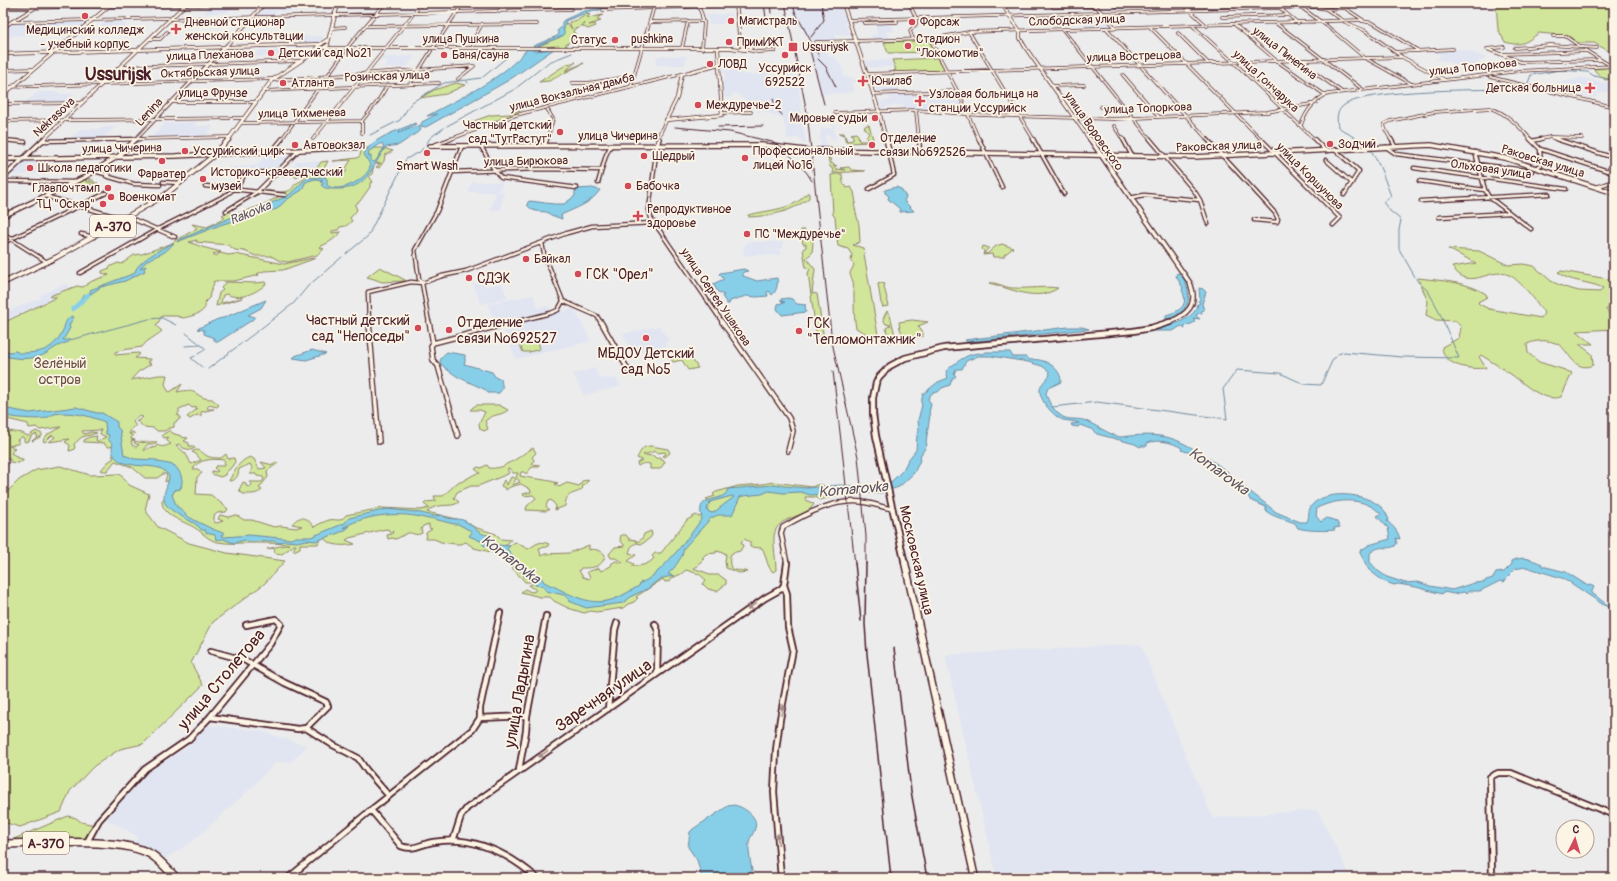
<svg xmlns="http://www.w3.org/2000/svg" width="1617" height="881" viewBox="0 0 1617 881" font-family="Pangolin,sans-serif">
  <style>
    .built { fill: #e0e5f1 }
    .green { fill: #d1e69b; stroke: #8e8263 }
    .water { fill: #87cfe9; stroke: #6f899d; fill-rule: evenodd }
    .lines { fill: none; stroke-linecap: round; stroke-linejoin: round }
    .stream { stroke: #6f899d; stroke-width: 1 }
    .river { stroke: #87cfe9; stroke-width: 4.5 }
    .major-tunnel { stroke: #ccc3c5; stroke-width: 3.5; stroke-dasharray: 3.5 1.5; stroke-linecap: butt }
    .minor-far3-casing { stroke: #4a1f2b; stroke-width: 3.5 }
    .minor-far2-casing { stroke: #4a1f2b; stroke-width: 5 }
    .minor-far1-casing { stroke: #4a1f2b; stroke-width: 6 }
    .minor-casing { stroke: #4a1f2b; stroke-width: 8 }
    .major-far3-casing { stroke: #4a1f2b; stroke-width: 4 }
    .major-far2-casing { stroke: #4a1f2b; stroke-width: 6 }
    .major-far1-casing { stroke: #4a1f2b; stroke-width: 8 }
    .major-casing { stroke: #4a1f2b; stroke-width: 9 }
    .highway-far2-casing { stroke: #4a1f2b; stroke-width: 4.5 }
    .highway-far1-casing { stroke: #4a1f2b; stroke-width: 6 }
    .highway-casing { stroke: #4a1f2b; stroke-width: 10 }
    .minor-far3 { stroke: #fcf5e5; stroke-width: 2 }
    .minor-far2 { stroke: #fcf5e5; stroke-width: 2.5 }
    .minor-far1 { stroke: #fcf5e5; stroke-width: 3.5 }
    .minor { stroke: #fcf5e5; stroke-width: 4.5 }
    .major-far3 { stroke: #fcf5e5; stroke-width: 2.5 }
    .major-far2 { stroke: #fcf5e5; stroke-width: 3.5 }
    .major-far1 { stroke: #fcf5e5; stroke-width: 4.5 }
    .major { stroke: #fcf5e5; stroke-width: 6 }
    .highway-far2 { stroke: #fcf5e5; stroke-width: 3 }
    .highway-far1 { stroke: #fcf5e5; stroke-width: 4 }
    .highway { stroke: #fcf5e5; stroke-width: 7 }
    .rail-far1 { stroke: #4a1f2b; stroke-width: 1 }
    .rail { stroke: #4a1f2b; stroke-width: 1.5 }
    .oneway { fill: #a38a88 }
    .poi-dot { fill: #d1495b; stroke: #fcf5e5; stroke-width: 1.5 }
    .labels { text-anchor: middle; stroke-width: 3.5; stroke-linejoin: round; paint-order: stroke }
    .far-street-label { font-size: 12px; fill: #4a1f2b; stroke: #fcf5e5 }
    .far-poi-label { font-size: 12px; fill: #4a1f2b; stroke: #fcf5e5; text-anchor: start }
    .far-water-label { font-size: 13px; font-style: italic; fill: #5c5464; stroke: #fcf5e5 }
    .shield { fill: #fcf5e5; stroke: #7f5f63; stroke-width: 1 }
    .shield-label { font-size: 13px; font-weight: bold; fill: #4a1f2b }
    .poi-label { font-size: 14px; fill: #4a1f2b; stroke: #fcf5e5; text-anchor: start }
    .park-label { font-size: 14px; fill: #6c5147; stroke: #fcf5e5 }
    .street-label { font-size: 14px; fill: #4a1f2b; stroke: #fcf5e5 }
    .water-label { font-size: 15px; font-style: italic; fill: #5c5464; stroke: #fcf5e5 }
    .near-street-label { font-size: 17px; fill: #4a1f2b; stroke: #fcf5e5 }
    .far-town-label { font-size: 18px; font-weight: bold; fill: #4a1f2b; stroke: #fcf5e5 }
  </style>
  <rect width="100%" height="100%" fill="#ececec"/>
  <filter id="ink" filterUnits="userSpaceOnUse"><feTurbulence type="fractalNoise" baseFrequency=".025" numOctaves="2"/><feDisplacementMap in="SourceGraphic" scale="8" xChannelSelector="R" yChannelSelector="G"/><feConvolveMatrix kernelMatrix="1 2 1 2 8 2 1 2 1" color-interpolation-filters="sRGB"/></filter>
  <g filter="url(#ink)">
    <path class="built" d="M790 3H837L840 4 847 24H845L850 35 835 34 836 41H812V38L810 37 808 33H805L794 15Z
      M268 4H296L290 11H277L272 16H257Z
      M211 6H234L226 13H203Z
      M731 14 732 24H709L708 19 707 18V15H709Z
      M1076 16H1101L1113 27 1087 28Z
      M88 21 73 34 3 36V29L13 23Z
      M127 21 124 24 127 27 115 33 91 34 105 22Z
      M891 23 894 31H886L890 40H873L871 35H877L875 24Z
      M301 36H322V39L320 42 294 43Z
      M810 43H819L820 48 827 50 829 57H835L839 64 842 65 844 77 853 78 857 81 858 82H851L854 91 846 93 822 94Z
      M1447 49 1467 50 1486 58 1477 63 1487 66 1494 72 1481 75 1449 62 1435 59 1442 56 1430 51Z
      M259 50H289L284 56 253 57Z
      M415 56 407 67 384 68 389 60H380L382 57Z
      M657 56H686L685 65H655Z
      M727 59H743L741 70 743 75H758L757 70H761V68H769L767 71H771L772 75H780V71L794 70 798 83 806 144H803L800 138 787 139 786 127 784 126 783 118 759 110 762 112 759 113 755 111 758 110 754 108 757 105 742 98 736 93 732 94 731 97 724 98 721 79H725V71H723L722 67V62H726Z
      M891 60 894 67H868L866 61Z
      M1582 78 1614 84V91L1596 94 1599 96 1591 98 1555 83Z
      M873 79H894L900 92 877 93Z
      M38 92H61L58 94H74L64 102 24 103Z
      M930 93 932 97 940 95H957L963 109H906L905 106 902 105 886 106 885 108H882L880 101 891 100 888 95Z
      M197 122 194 126H214L205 136 152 137 165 123Z
      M835 122 833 124 835 127 841 128H834L836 139H831L830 135H826L825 136 827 147H821L820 137 821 129 831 128 832 127 831 123Z
      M103 127H115L103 138 70 139 81 129H101Z
      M293 153 278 170 247 173 234 177 222 176 224 173H222L230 167 256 166 267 154Z
      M51 161 37 174 10 175 23 162Z
      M296 161H319L318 162H321L315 171 281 173 283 168 291 169 296 164 295 163Z
      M472 182H503L498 192H504L500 210H490L496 192H468Z
      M750 242H783V249H765L781 250V255H760L759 254 758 255 743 256 745 244Z
      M483 282 485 286 501 283 508 298 481 304 473 284Z
      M65 284 71 288 49 297 53 299 3 322V313L41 298 39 296Z
      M533 295 538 308 548 306 550 311 495 324 488 304Z
      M574 309 591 341 516 359 503 328H505L503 325 535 317 537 320 549 317 548 314Z
      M659 326 670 341 665 342 668 346 633 354 623 334Z
      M594 368 600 378 616 379 621 386 584 395 573 374Z
      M1141 644 1182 747 1213 818 1317 810 1351 878H997L945 655Z
      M208 725 261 731 307 746 291 762H276L250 789 193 841 166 858 134 844 138 836 106 819 148 772 190 745Z"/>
    <path class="green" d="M1499 3H1614V54L1594 43H1579L1575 41 1569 36 1539 33C1526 42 1522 47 1505 42L1498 29 1496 4Z
      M587 14 590 15 587 17 588 18 603 15 598 17H599L597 20 601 21 589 25 595 24 596 26 588 29 582 26 584 24 583 23 579 28 574 29 573 32 576 34 574 35V38H583L574 39 565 45 570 47 560 48V46L536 47 560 37 563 34 565 23H567L572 29 569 22 578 20Z
      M44 29H76L70 33 38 34Z
      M929 40 935 52 888 53 884 42Z
      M938 58 945 70 887 73 894 72V70H896L892 60Z
      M576 62 565 71 584 63 549 81 539 82 567 64Z
      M1614 67V79L1605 80 1593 69Z
      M456 83 465 85 446 94 420 98 434 90Z
      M524 108H525L515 114 475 129 474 124 471 122 491 115 510 114Z
      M867 125H869L873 139 869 142 848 143 846 142 844 135 838 133H844L847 141 853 140V136L851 134 856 133 858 135 859 141H868L869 140 866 136 869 134 864 127Z
      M363 148H383L393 151 385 155 384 161 379 168 376 167 381 163 374 164 372 174 369 176 373 182 370 183V187L360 201 355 205 357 210 350 218 352 221 346 226 340 227 338 230 332 231V233L341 232C335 239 327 244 319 247L324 249 317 255 288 262 280 261 271 256H256L244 251 235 250 228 245 196 242 197 240 189 242 202 247 221 252 213 254 216 256 220 253 228 255 235 254 284 264 313 258H316L283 270 264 271 257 274 259 275 234 281H214L213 282 214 283 209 296 210 297 205 302C208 313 192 316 183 318L177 316H162L156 326 162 331C155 337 148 339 142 347L122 350 115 352V355L138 353 140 354 135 358 150 359V360L147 362 151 364 138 372 131 380 159 375H167L165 384 168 391 170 392 182 384 177 392C181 391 186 390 190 391 198 392 199 399 212 399L219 405 217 407 209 405 207 408 209 409H214L201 412V416L197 415 190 419 187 417 197 409 196 407 192 408 189 405 179 409V413L177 415 180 416V419L174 423V427L167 429 165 431H157L154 428 143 427 138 421 136 422 143 417 138 416 133 422 136 426 132 428 129 434 131 435V433L133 432 135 434 131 438V439L135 440 131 441 132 445 136 447 139 445 134 443 135 441C142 444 150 441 157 442L154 444H148L143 450H145L151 447 155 448 157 445C163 448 165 446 171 444L166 440 169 437 164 438 162 435 170 430 172 433 181 436V437L188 438 184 441 189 443V446H194L195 448 191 450 183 448 180 444 176 445 186 454 191 464 201 460 196 454 192 452C199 447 202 453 207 456 210 458 217 458 221 458L226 454 228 459 234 458 235 462 230 469 226 472 225 475 220 477 212 474V471L216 472 218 471 214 468 216 466H225L224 460C214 459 199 458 193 469H198L202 473 197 477 196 494 211 495 228 509 226 512 217 513 214 516V522L217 523 223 521 218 519 220 515 228 517 236 515 244 520H252L274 527 281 526 296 528 302 526 292 524C301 513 307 518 314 527 319 524 323 522 329 520 338 518 339 524 346 515L382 508 421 510 429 508 424 504 426 502 436 501 434 496H443L458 482H461L475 474 480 473 475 469 478 467 481 468 487 465 489 468C492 469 502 467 504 466 507 463 509 463 513 461 520 457 525 452 533 448L536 453 532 457 534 460 532 464 540 465 539 467H532L526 474 524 472H521L520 476C532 479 546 479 558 483L555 484 559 487 567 483 579 486 581 484 582 481 589 480 582 487 583 488C576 496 566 490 565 506L555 510 556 506 551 500 548 501 546 506 549 510 546 511 526 510 527 506 536 498 533 495 524 496 523 494 531 492 530 489 521 484 510 487 506 490 505 488 501 486 504 480 507 485 511 477H513L516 479 512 485 520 482 516 477 518 473H513L509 468 507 469 509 472 508 474 478 486H471L457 492 454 498 459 502C451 509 437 501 427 512L465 521 474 527 496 534 501 539 511 540 498 552 495 553 474 548 466 542 460 544H455L441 542 434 539H425L427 536 426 533 432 529 429 528V524L423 526 421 529 422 533C415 537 413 532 408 533L396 539 392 538 388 539 387 535 392 534 393 531 390 533 389 530 386 529 349 538 346 540 355 544C346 546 330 547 324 538L320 539 318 544H300V548L294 551 293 550 296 545H294L282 554 275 553 274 548 267 549 289 544C274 543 260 543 245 543 236 543 228 544 218 542 209 541 202 532 195 528 184 521 161 516 162 500L172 495 175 490 180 489 182 486 167 481 165 482 167 474H163L157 478H145L132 467 115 461 107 471H103L101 470 108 462 114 458 112 456 122 448V445L109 447 106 446 104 443 84 442V440L89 437 97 436 96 440 97 441 106 437 100 434 101 430 82 431 84 434 91 432 97 433 82 437 74 444 75 448 73 450 69 451 70 445 65 442 69 439 49 442 55 437 52 435 45 442 43 441C45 433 56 431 61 427L40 430 36 427 29 428 28 424 3 418V324H7V321L57 297H50L52 295 77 286 83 287 92 281 109 275 102 273V271L110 268 109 267 118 263 122 264 134 255 142 254 170 244 197 228 192 224 207 227 223 219 225 217 222 215 239 205 230 211 233 215 260 206 284 194H279L278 196 259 194 251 198C270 184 270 195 288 191 293 190 293 185 297 183 299 182 301 181 303 180L304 176H308L306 172H302L297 178 294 176 299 172 283 175 286 177 282 176 283 174 276 177 279 173 315 171 321 162 328 161 321 174H343L347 171 346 168 351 160 333 161 357 158 360 156 361 150 349 149Z
      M828 157 830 158 831 163 837 166H833L836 169 845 170 840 168 849 167 851 170 865 171 833 173 832 168 830 167Z
      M836 174H842L843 183 847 188 851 187 854 192 856 203 854 204 859 225 860 242 853 245 863 248 879 341 856 328C853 313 855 297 853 282 853 279 850 277 850 273L854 265 851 261 852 255 848 249 838 246 835 217 833 215 831 175Z
      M87 178 86 182H92L89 180 90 178 94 181 93 183H98V184L88 185 90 188 75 191 77 189 72 185Z
      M807 193H809V198C792 212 770 216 749 217L748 215C767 210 795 210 807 193Z
      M801 230H805L813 242 812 253 806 258 815 269 812 293 817 294 823 333V339L820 341 818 339 820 336 819 333 816 332 808 273 810 269 806 268 803 249 806 247V244H803Z
      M1002 244 1013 248 1004 255V257H993L992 254 983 255 984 251 982 249 983 246 989 248 984 253 987 254 996 246Z
      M1448 249 1479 251 1508 265 1523 264 1534 266 1551 281 1564 287 1579 291 1600 292 1603 288C1589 281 1567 282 1558 272L1561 271 1614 280V309H1606L1610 317 1614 319V329L1577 331 1593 344H1579L1592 354 1593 365C1577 372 1571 357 1563 348 1554 339 1538 339 1527 344L1528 353 1539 362 1562 369 1572 373 1561 397C1543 402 1526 385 1512 375 1502 368 1492 362 1481 355L1479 357 1486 368C1470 370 1443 366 1442 347L1459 338 1461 327 1456 321 1436 320 1426 315 1428 302 1418 278C1442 281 1466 281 1486 294L1487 297 1478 302 1479 304 1489 309 1541 318 1544 313C1538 303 1519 279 1509 275 1488 266 1471 293 1452 267L1476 263Z
      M380 267 405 280V281L382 282 374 279 367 277Z
      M226 282 256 283 265 282 266 284C256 293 239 301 227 294L223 295 221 302 222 303 242 298 216 306 219 293 223 290 221 288Z
      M881 283 885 284 884 287 889 306 882 307 883 306 881 303 878 284Z
      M989 283C999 282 1004 288 1013 288 1027 289 1046 286 1058 288 1036 303 1010 288 989 283Z
      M887 311 890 315 896 339 889 343 886 328 891 325 886 324 883 319Z
      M912 320 928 322 918 326 923 333 922 337H910L903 335 900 329 899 322Z
      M532 336 537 337 540 349 529 352H523L518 340 522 338Z
      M688 353 698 368 688 370 682 360 673 362 670 357Z
      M477 405H499L508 410C501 416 494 413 485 421L488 429 484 431 480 429 479 424 485 412 480 410H470L473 407Z
      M8 431 22 433 28 436 36 431 42 434V436L32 441 38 436 36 434 31 436 29 441 25 442 24 441V438L22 437 17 440 20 443 9 446 15 448 11 453 16 456 17 458 23 459V461L17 463 10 462V459H3V432Z
      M651 446 668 449 670 453 665 457 663 456 666 454 665 452 657 453 656 451 643 455 654 456 657 459 661 457V460L663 459 665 462 660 469H650V464C644 463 643 463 638 466L637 463 642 460 637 458C641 451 642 446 651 446Z
      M250 457 254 459 259 469 266 468 261 462 273 465 275 462 278 463 267 471 268 477 259 488 262 490C256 495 250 494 243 494L239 490 243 482 246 483V486L250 487 252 485 250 482H262L264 479 263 477 257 476 256 474H250L252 468 250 464 239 469C238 476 237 480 229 481 234 471 239 461 250 457Z
      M60 466 90 475 120 474 129 485 149 494 145 510 158 527 189 543 227 553 285 561 264 584 213 622 191 663 203 685 143 744 120 749 94 766 70 791 61 812 20 827 3 822V496L19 480 36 470Z
      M773 482 812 487 816 485H823L832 497 819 500 816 497H805L806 500 814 504C805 520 777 514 774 536 773 546 776 559 776 570L773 572C766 566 767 556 762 548L750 547V542L744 539 741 542 743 546 740 551 732 553 730 556C728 575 736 568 748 572L739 573 726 568 725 561 726 555 725 553 716 551V553L706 554 702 558 704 559 699 563 698 566 693 568 707 573 709 575H719L726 580V584L717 591 708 589 703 584 706 580 699 574 686 570 681 574 670 579 671 581 665 582 663 579 637 596 636 597 638 598 634 602 628 604 623 608 596 612 591 611 584 613 568 608 554 601 550 597H540L521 592 525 589 531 592 535 591 536 589 530 587 529 585H532V582H525L504 559 496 555 515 542 528 549C537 544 539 540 549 544L547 547 539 548 541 556 545 554 569 553 589 545V550C594 548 603 551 605 555 603 568 591 568 581 568L579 571 583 577 589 579 590 577 587 572 599 568 601 571 611 566 612 563 616 561 622 563 623 562 615 558H611L609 554 615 547 625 546 620 540 621 535H626L629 539 636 540 637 542 642 539 644 534 651 531 652 535 650 538 642 544 636 543 631 547 629 553 636 555 628 561 634 564 632 566C639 567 650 564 654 558L652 556 655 553H661L687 520 696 515 699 517 709 512 706 508 710 502 706 499 715 496 713 494 716 492 738 486 763 484Z
      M68 816 76 818 81 822 95 825 87 839 16 840 14 839Z"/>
    <path class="water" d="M602 3 607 4 600 10 586 13 565 21V26L563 30 564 31V35L560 37 535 47H531L557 36 559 34 557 31 562 27V22L564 20 584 11 598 9 602 6Z
      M528 48 535 51 554 49 509 80 426 127 419 126 421 130 399 145 386 147C371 168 367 190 336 189 330 189 325 189 321 185L324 183 320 182 323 180 315 179 308 181 305 183 302 190 286 200 277 209 223 224 177 242 181 239 230 218 251 212 289 195 307 178 325 177 327 179V185C339 195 369 178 370 166 370 163 366 159 364 154 373 137 398 131 415 123L416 124 398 133 421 125 422 122 437 114 427 116C463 96 502 80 528 48ZM382 143 384 148 375 162 371 161V156H368L369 151Z
      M896 187 901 189 906 197 904 201 914 211 900 212V209L888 199 889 196 885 193V190Z
      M592 188 600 190C590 204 578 207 561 215L562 219 551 215 547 212C538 211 534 213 527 205L528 202 530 201 554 204H564L575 196V191L578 189Z
      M174 243C171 246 168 250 163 253 150 259 150 257 140 268L146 266 144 269 145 271 125 281 101 287 85 298 81 299 83 296 91 292 90 290 135 273C135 263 163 247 174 243Z
      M744 269 748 271 743 272V276L757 281 777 278C778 284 777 291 772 295L769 291 767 292 768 296 757 297 746 296 730 301 729 304H727L722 296 724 295 718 292 713 284 724 279 719 274 720 273Z
      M1177 273 1181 274C1189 286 1194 305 1178 314 1175 317 1170 318 1166 319V315C1181 311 1189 305 1182 290L1183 288 1176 276Z
      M1199 288 1203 289 1206 292 1202 304 1204 310 1201 311 1202 313 1197 314 1196 316 1200 319 1193 318 1195 322 1191 324 1184 326 1185 329 1181 326 1173 331H1155C1171 324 1188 323 1197 308L1196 306H1198L1196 305 1200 303 1198 301 1200 300Z
      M788 298 792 299 797 304 806 305 805 306 806 312 782 315 777 309 778 304 785 302 781 301V299Z
      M266 300 261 308 248 315 255 317 252 320 218 342 214 340V338L204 334V330L197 329 218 319 223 318Z
      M72 316 74 317 69 325 70 328 63 340H70L69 342C60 344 54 348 47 353 36 360 14 360 3 355V350L10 352 16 351 19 353C41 353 54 351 64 328 65 323 67 318 72 316Z
      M1068 327H1082L1089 329 967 342 965 340Z
      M312 350 326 354 306 360 293 358 295 356Z
      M447 352 465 355V362L464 364 492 372 496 378 501 379C502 386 504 388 499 393H488L486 390 458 377 445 368 440 363C440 358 443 355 447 352Z
      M986 352H1010L1013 357H1026L1030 360C1044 357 1062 369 1061 382L1048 388 1046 393C1048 402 1053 409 1060 415 1067 421 1076 418 1083 420 1091 422 1113 437 1121 437 1137 435 1158 433 1176 440 1195 448 1211 460 1228 472L1229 475 1276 512 1300 522H1307C1310 516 1307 511 1312 505 1326 489 1366 493 1381 507 1385 510 1387 515 1389 520L1387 521C1393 526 1398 531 1400 539L1396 538 1397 543 1395 546C1385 551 1382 543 1370 553V562L1378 571 1387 577 1405 583 1418 582 1430 586 1452 590 1474 583 1485 582 1486 580 1493 578 1496 573 1504 572 1512 564V561C1523 555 1532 560 1542 564V566L1566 572 1588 586 1591 585 1594 587 1592 591V593L1606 604 1614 606V609L1602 604 1565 579 1526 567 1514 569 1504 582 1500 581 1480 591H1469L1466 594 1464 592 1454 594 1443 592 1442 594 1416 587 1398 584 1394 585 1383 581 1369 570 1360 553V551L1369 545 1390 539 1388 528 1377 516 1381 514C1365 497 1338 498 1317 508L1316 516 1321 522 1327 518 1336 521 1340 527 1334 528 1335 530C1325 531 1308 531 1298 528L1295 523C1285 519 1275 518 1266 511V507L1250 500 1248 495 1237 490 1231 482 1226 480 1222 475 1205 461 1194 454 1181 450 1182 448C1172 442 1158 439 1147 443V446H1141L1140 447 1135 444 1097 434 1091 429 1080 425 1078 427 1072 426 1071 424 1079 423C1074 421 1068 421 1063 420 1054 417 1039 400 1040 390 1041 383 1046 380 1050 375L1049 371 1042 366 1028 362 991 356H978L966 361 962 369H956L954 374 956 376 952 379 950 385 942 388 938 392 932 393 928 399 931 404 929 413 930 415 926 442 927 445 920 456 921 458 914 473 899 487 877 494 856 490 843 492 835 496 827 494 810 495 801 492 783 493 769 491 762 494 743 496 740 497 732 515H718L711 518 684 548 682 556 674 568 668 574 674 576 662 578 653 584 649 588 632 596 623 603 586 608 569 601V599L564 595 546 591 543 586 535 585 533 579 524 577 521 571 508 563 501 555H499L496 550 483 545V542L469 536 472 532 471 531 458 524H454L430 518 428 519C402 511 368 514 344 527L343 528 350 526 344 531 316 541 306 540 297 542 284 541 279 543 274 541 247 542 245 540 234 543 223 539 216 540 215 535 206 533 205 530H201C199 522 166 513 164 500 163 491 169 484 169 476 166 473 165 470 159 468 146 464 115 469 112 450 112 448 113 446 112 444L108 439 109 435 106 434 105 422C90 416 71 411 54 414 51 415 49 417 46 418 39 420 10 418 3 415V408L30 413 76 407 97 413H102L117 422V427L120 430 124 455 135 459 157 460 158 462 174 465C180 471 185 480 180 489L175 490 172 495 177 507C181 508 183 512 186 515 193 520 217 532 224 533L221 536 225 537 249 535 291 539 296 537H311L345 523 349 518 387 509 416 512 435 516 442 515C448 521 458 517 465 521 473 525 479 535 488 535V537L494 539 493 542 497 545 510 546 507 549 515 558 514 560 518 565 523 567V569L529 574 541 577 544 582 552 586 554 585 555 587C573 596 593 607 614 599 623 596 631 590 639 586L640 583C657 579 692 534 702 518 694 492 724 505 728 489L773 485 807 488 840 485 880 488 892 481 903 470 908 460 916 450 917 435 919 431 918 420 922 405 921 403 923 394 938 382 948 378 946 371C955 363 971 350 983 354ZM732 496 734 497 713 513 709 512 707 509 710 502Z
      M734 805C744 807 759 817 755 828 754 834 749 838 749 843 748 854 752 867 753 878H702L697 860 688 847 690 832 693 829 728 806Z"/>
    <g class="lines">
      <path class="stream" d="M483 77 506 58
        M467 80 481 78
        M447 126 515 89 549 62 572 53
        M370 135 400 120 412 102 444 83 466 80 468 83
        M426 144 431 137 444 128
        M1369 147 1338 127C1337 119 1336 113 1342 107 1360 88 1488 90 1520 89L1528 83 1531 75 1560 70 1588 72 1594 76 1614 80
        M346 254 368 236 406 159 420 152 423 148
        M186 333 206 349 198 354
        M70 340 149 319 162 318 176 325
        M185 346 200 345
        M1338 354 1344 352 1402 357 1459 358 1438 309 1428 291 1418 282 1399 249V230L1401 220 1390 211 1383 202 1391 196 1380 167 1371 150
        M195 356 191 358 203 368
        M208 369 294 303 308 286 342 257
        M1052 407 1097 402 1227 419 1223 389 1237 370 1280 373 1304 384 1321 385 1333 359 1336 357"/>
      <path class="river" d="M73 309 88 295"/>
      <path class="major-tunnel" d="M805 150H818"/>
      <g class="minor-far3-casing">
        <path id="minor-far3" d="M697 3 702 15V21L704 22 702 49
          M909 3 916 18V24L910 31 913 39
          M1093 3 1116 28
          M1182 3 1207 26
          M1295 3 1327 26 1365 58 1410 83
          M909 4 945 3
          M1116 6 1162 4
          M1053 7 1096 6
          M1281 9 1298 23
          M1326 9 1345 22 1364 30 1402 57 1445 80
          M603 10 736 5
          M499 12 503 3
          M1222 17 1288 15
          M223 18 571 9
          M170 19 201 18
          M849 20 1315 7 1326 9 1345 8 1363 20
          M863 20 864 23 897 22 896 19
          M1362 21 1373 23 1419 51
          M13 22 168 18
          M650 22 702 21
          M1277 24 1362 89
          M1235 25 1277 61 1325 95
          M366 26 537 24
          M1193 26 1240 68 1315 140
          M1150 27 1262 140
          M332 28 345 27
          M1107 29 1208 140
          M1063 30 1151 140
          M969 32 1034 140
          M1178 33 1208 63
          M1553 36H1565L1578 45
          M149 39H160L167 32
          M930 39 961 98 979 140
          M816 42 930 39 969 32 1363 20
          M473 46 476 35 482 24
          M747 46 773 43 774 46
          M1504 47 1487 49 1521 62 1600 60
          M433 48 463 3
          M682 48 688 21
          M1515 48 1550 45 1597 48
          M747 50 758 52 775 51V48
          M1585 50 1611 66
          M1395 52 1453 49
          M1502 54 1587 51
          M1301 60 1308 68 1342 92
          M121 67 300 61
          M3 70 34 69
          M867 74 1402 57
          M1123 75 1159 117
          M1490 77 1614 107
          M273 80 474 66 458 79
          M572 83H588L634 76
          M410 84 431 51
          M631 86 655 3
          M1052 86 1084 85
          M3 87 273 79
          M264 91 439 83
          M873 94 957 91
          M170 102H255
          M3 104 82 103
          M546 107 553 119 547 140
          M1101 107H1124
          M916 110 919 140
          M722 113 751 112
          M835 113 916 110 979 115 1113 119 1267 112 1316 103
          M3 121 244 118
          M243 123 362 121
          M1301 125C1305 113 1316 97 1329 94L1519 71 1614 66
          M1114 126 1123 140
          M362 133V121L378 101 388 84
          M1551 137 1582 138
          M313 139 422 3
          M94 140 231 137
          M281 140 351 43 385 3
          M448 140 516 115 682 74
          M1391 140 1385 129 1384 124 1390 121 1434 112 1490 108C1508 114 1519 126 1531 140
          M1537 140 1550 137 1559 140"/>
      </g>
      <g class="minor-far2-casing">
        <path id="minor-far2" d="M919 139 920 151
          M979 139 1002 187
          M1033 139 1064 194
          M1123 139 1132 156
          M1150 139 1195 192 1200 200 1208 224
          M1207 139 1275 213 1278 219 1277 222 1254 220
          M1261 139 1340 218 1333 225
          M1314 139 1326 151
          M1391 139 1395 146
          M1530 139 1540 149 1541 165 1537 167
          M1556 139 1614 158
          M3 140 25 142
          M42 141 141 139
          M1532 141 1541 139
          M434 145 451 139
          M483 145 482 148 493 168 501 178 577 188
          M545 145 547 139
          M657 145 649 210 651 218 723 323
          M1386 147 1396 154 1532 171
          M1540 149 1614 173
          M1335 150 1359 171 1344 195
          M272 151 282 139
          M1475 152 1485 190 1489 197 1531 229
          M1326 160 1352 183
          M1414 168 1566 189
          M94 171 109 175
          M1607 171 1614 166
          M451 172 541 169 602 170
          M106 176 134 184 160 185
          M3 181 74 182
          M1419 181 1485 190
          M163 182 180 183
          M598 183 606 155 611 145
          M205 186 285 195
          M1596 187 1614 181
          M869 189 894 175 889 151
          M45 196 124 219
          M1130 198 1144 195 1200 200
          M1421 201 1549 194
          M226 211 257 192 299 150
          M1439 217 1509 213
          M128 219 135 220 175 237
          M3 234 47 262
          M81 234 94 237
          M3 243 106 193
          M542 243 544 254 563 301
          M80 273 156 230 226 195 238 186 245 174 279 171
          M563 301 597 316 601 323
          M369 323 368 292 411 282 422 283 442 276 466 271 567 233 592 226 654 223
          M429 323 422 283 419 279 415 250 437 211 462 146
          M511 323 551 313 558 310 563 301"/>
      </g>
      <g class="minor-far1-casing">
        <path id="minor-far1" d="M369 322 379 442
          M429 322 433 343 431 346 433 360 438 366 458 436
          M601 322 630 373
          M722 322 789 418 793 431 788 451
          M433 343 515 322
          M787 564 781 533 783 527C807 513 834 499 862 502 873 503 883 508 893 509"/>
      </g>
      <g class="minor-casing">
        <path id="minor" d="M655 624 658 631 657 674
          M608 709 615 630 617 623
          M210 717 298 729 306 728 328 706 326 702 285 683 244 660 211 651
          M480 718 527 716
          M306 728 333 745 358 758 367 771 389 796
          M519 770 526 731 527 716 546 616
          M371 810 472 730 480 718V708L500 613
          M453 841 461 816 467 808 765 598 781 589 784 585
          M87 842 99 820 145 769 189 739 210 717 270 644 281 624 276 619 246 625
          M288 878 371 810 401 846C413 851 421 844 433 842 473 835 508 853 537 878
          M781 878 774 792 776 750 780 719 793 649 788 627 787 594 784 585 787 563
          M1492 878 1490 777 1498 773H1511L1614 815"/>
      </g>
      <g class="major-far3-casing">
        <path id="major-far3" d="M328 3 332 4
          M736 3 740 43 743 49
          M843 3 879 111 886 140
          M1001 3 1020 31V38L1025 47 1090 140
          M3 8 289 3
          M3 27 43 3
          M324 48H731L746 50 751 48 749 46
          M3 54 322 44
          M3 95 109 6
          M666 120 722 115 718 49
          M43 140 186 4
          M135 140 227 45 265 3
          M658 140 660 133 677 98 682 74 719 64"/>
      </g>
      <g class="major-far2-casing">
        <path id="major-far2" d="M886 139 889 151
          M1090 139 1190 283C1199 305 1187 315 1168 323
          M657 145 659 139
          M430 146 762 145 805 150
          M818 150 1194 157 1431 145 1505 158 1614 193
          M3 159 175 156 362 147
          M3 178 44 139
          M3 216 85 177 120 155 136 139"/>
      </g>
      <g class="major-far1-casing">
        <path id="major-far1" d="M905 564 876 436 873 414V398L876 383 879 377 890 366 905 358 944 348 1133 331 1151 328 1170 322"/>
      </g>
      <g class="major-casing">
        <path id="major" d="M905 563 975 878"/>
      </g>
      <g class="highway-far2-casing">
        <path id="highway-far2" d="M328 42 338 3
          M316 52 328 45
          M228 140 272 80 314 52 318 46 327 40"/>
      </g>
      <g class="highway-far1-casing">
        <path id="highway-far1" d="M3 283 57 257 165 195 213 156 229 139"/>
      </g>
      <g class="highway-casing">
        <path id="highway" d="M3 844C39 844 123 836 152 855 161 861 168 870 176 878"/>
      </g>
      <use href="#minor-far3" class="minor-far3"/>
      <use href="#minor-far2" class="minor-far2"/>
      <use href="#minor-far1" class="minor-far1"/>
      <use href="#minor" class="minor"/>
      <use href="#major-far3" class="major-far3"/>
      <use href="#major-far2" class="major-far2"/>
      <use href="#major-far1" class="major-far1"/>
      <use href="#major" class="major"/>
      <use href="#highway-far2" class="highway-far2"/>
      <use href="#highway-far1" class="highway-far1"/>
      <use href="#highway" class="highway"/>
      <path class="rail-far1" d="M764 3 766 18
        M770 3 771 13
        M785 3 807 113 832 342 858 457 866 536V564
        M792 3 796 14 819 56
        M756 7 757 3
        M811 37 824 20 821 3
        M810 50 824 104
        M818 59 826 67 836 87
        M773 99 777 109 782 115
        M675 127 730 132 772 142 785 150 807 173 812 181
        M718 127 763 126
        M833 371 855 564"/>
      <path class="rail" d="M855 563 861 621
        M866 563 865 624 867 654 891 878
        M894 648 911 791 927 878"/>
    </g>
    <defs><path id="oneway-solid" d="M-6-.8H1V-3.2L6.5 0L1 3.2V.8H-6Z"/></defs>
    <g class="oneway">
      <use href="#oneway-solid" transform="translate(752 606) rotate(145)"/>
      <use href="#oneway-solid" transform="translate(782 710) rotate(-80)"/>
      <use href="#oneway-solid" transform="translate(543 754) rotate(146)"/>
      <use href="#oneway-solid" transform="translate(778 839) rotate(-93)"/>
    </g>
  </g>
  <g class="poi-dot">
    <circle cx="85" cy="16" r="4"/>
    <circle cx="731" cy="21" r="4"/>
    <circle cx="912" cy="22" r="4"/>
    <path d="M174 23h4v4h4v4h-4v4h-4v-4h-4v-4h4z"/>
    <circle cx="615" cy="40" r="4"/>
    <circle cx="729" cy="42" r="4"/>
    <circle cx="908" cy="46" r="4"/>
    <rect x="788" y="42" width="10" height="10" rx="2"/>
    <circle cx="271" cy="53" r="4"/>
    <circle cx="444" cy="55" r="4"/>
    <circle cx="785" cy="55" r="4"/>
    <circle cx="710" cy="64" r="4"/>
    <path d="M861 75h4v4h4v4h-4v4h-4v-4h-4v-4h4z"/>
    <circle cx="283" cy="83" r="4"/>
    <path d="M1588 82h4v4h4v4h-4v4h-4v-4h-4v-4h4z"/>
    <path d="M918 95h4v4h4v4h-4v4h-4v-4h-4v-4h4z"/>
    <circle cx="698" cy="105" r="4"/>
    <circle cx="875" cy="118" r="4"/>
    <circle cx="560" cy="132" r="4"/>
    <circle cx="1330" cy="144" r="4"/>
    <circle cx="295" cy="145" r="4"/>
    <circle cx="872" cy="145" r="4"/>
    <circle cx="185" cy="151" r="4"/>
    <circle cx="427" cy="153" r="4"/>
    <circle cx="644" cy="156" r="4"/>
    <circle cx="745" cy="158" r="4"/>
    <circle cx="162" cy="161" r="4"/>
    <circle cx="30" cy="168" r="4"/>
    <circle cx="203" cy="179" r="4"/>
    <circle cx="628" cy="186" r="4"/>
    <circle cx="108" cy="188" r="4"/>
    <circle cx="111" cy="197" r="4"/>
    <circle cx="103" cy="204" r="4"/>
    <path d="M636 210h4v4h4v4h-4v4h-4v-4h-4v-4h4z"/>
    <circle cx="747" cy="234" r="4"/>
    <circle cx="526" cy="259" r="4"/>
    <circle cx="578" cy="274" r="4"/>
    <circle cx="469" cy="278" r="4"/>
    <circle cx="418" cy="328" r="4"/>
    <circle cx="449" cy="330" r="4"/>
    <circle cx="799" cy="331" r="4"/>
    <circle cx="646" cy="338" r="4"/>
  </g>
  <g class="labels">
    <g class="far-street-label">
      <text transform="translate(1077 20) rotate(-2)" y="4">Слободская улица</text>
      <text x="461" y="43">улица Пушкина</text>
      <text x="652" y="43">pushkina</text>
      <text transform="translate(1285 53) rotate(38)" y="4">улица Пинегина</text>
      <text transform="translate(210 55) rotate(-2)" y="4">улица Плеханова</text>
      <text transform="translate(1134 56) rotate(-2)" y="4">улица Вострецова</text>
      <text transform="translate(1473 67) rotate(-6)" y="4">улица Топоркова</text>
      <text transform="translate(210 72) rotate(-2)" y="4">Октябрьская улица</text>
      <text transform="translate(387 76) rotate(-2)" y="4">Розинская улица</text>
      <text transform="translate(1266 81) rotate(43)" y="4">улица Гончарука</text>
      <text transform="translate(572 92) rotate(-14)" y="4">улица Вокзальная дамба</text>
      <text x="213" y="97">улица Фрунзе</text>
      <text transform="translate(1148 108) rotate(-2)" y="4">улица Топоркова</text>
      <text transform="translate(149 112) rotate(-47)" y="4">Lenina</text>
      <text transform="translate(302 113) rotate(-1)" y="4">улица Тихменева</text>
      <text transform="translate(54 117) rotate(-43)" y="4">Nekrasova</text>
      <text transform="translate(1094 131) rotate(55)" y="4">улица Воровского</text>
      <text x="618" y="140">улица Чичерина</text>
      <text transform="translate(1219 146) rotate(-2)" y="4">Раковская улица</text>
      <text transform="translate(122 148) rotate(-1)" y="4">улица Чичерина</text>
      <text transform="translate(526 161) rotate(-1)" y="4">улица Бирюкова</text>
      <text transform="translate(1543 161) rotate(17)" y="4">Раковская улица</text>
      <text transform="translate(1491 169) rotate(8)" y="4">Ольховая улица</text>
      <text transform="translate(1310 176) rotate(45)" y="4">улица Коршунова</text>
      <text transform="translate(716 297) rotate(56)" y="4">улица Сергея Ушакова</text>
    </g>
    <g class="far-poi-label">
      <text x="739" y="25">Магистраль</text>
      <text x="185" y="26">Дневной стационар<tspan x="185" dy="14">женской консультации</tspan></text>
      <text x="920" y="26">Форсаж</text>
      <text x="85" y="34" text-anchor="middle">Медицинский колледж<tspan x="85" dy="14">- учебный корпус</tspan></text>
      <text x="916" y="43">Стадион<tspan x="916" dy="14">"Локомотив"</tspan></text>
      <text x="607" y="44" text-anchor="end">Статус</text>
      <text x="737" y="46">ПримИЖТ</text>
      <text x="802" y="51">Ussuriysk</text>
      <text x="279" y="57">Детский сад №21</text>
      <text x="452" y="59">Баня/сауна</text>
      <text x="718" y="68">ЛОВД</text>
      <text x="785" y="72" text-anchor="middle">Уссурийск<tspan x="785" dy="14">692522</tspan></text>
      <text x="872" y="85">Юнилаб</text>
      <text x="291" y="87">Атланта</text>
      <text x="1581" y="92" text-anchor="end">Детская больница</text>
      <text x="929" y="98">Узловая больница на<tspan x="929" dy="14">станции Уссурийск</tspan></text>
      <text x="706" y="109">Междуречье-2</text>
      <text x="867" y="122" text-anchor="end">Мировые судьи</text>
      <text x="552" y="129" text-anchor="end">Частный детский<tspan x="552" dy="14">сад "ТутРастут"</tspan></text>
      <text x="880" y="142">Отделение<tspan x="880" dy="14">связи №692526</tspan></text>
      <text x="1338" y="148">Зодчий</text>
      <text x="303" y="149">Автовокзал</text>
      <text x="193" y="155">Уссурийский цирк</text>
      <text x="753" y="155">Профессиональный<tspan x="753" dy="14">лицей №16</tspan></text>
      <text x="652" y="160">Щедрый</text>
      <text x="427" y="170" text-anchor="middle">Smart Wash</text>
      <text x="38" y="172">Школа педагогики</text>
      <text x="211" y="176">Историко-краеведческий<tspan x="211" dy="14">музей</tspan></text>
      <text x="162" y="178" text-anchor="middle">Фарватер</text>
      <text x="636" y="190">Бабочка</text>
      <text x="100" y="192" text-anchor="end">Главпочтамп</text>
      <text x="119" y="201">Военкомат</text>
      <text x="95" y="208" text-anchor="end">ТЦ "Оскар"</text>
      <text x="647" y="213">Репродуктивное<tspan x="647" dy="14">здоровье</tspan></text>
      <text x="755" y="238">ПС "Междуречье"</text>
      <text x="534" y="263">Байкал</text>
    </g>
    <g class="far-water-label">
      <text transform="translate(250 212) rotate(-22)" y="5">Rakovka</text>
    </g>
    <g class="shield">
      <rect x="90" y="215" width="46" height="22" rx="3"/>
      <rect x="23" y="832" width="46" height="22" rx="3"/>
    </g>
    <g class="shield-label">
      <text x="113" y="231">А-370</text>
      <text x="46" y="848">А-370</text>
    </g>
    <g class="poi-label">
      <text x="586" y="279">ГСК "Орел"</text>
      <text x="477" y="283">СДЭК</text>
      <text x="410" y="325" text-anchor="end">Частный детский<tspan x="410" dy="16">сад "Непоседы"</tspan></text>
      <text x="457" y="327">Отделение<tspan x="457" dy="16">связи №692527</tspan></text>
      <text x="807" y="328">ГСК<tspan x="807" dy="16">"Тепломонтажник"</tspan></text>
      <text x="646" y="358" text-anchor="middle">МБДОУ Детский<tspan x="646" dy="16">сад №5</tspan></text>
    </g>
    <g class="park-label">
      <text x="60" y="368">Зелёный<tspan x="60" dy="16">остров</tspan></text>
    </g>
    <g class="street-label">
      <text transform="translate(917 560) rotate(77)" y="5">Московская улица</text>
    </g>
    <g class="water-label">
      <text transform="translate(1219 471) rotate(36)" y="5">Komarovka</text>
      <text transform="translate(853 489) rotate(-5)" y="5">Komarovka</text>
      <text transform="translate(511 559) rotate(38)" y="5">Komarovka</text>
    </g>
    <g class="near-street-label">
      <text transform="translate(221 679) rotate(-50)" y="6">улица Столетова</text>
      <text transform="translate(519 691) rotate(-80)" y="6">улица Ладыгина</text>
      <text transform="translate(603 695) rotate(-35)" y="6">Заречная улица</text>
    </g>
    <g class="far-town-label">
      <text x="118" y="80">Ussurijsk</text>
    </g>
  </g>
  <rect width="1617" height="881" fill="none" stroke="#fcf5e5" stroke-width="16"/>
  <rect x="8" y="8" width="1601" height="865" fill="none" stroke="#4a1f2b" stroke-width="1.5" filter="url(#ink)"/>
  <g transform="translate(1575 839) rotate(5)"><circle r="19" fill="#fcf5e5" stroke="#b59f9b"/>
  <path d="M0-3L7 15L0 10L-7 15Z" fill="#d1495b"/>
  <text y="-6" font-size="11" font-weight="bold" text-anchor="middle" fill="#4a1f2b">С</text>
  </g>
</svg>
